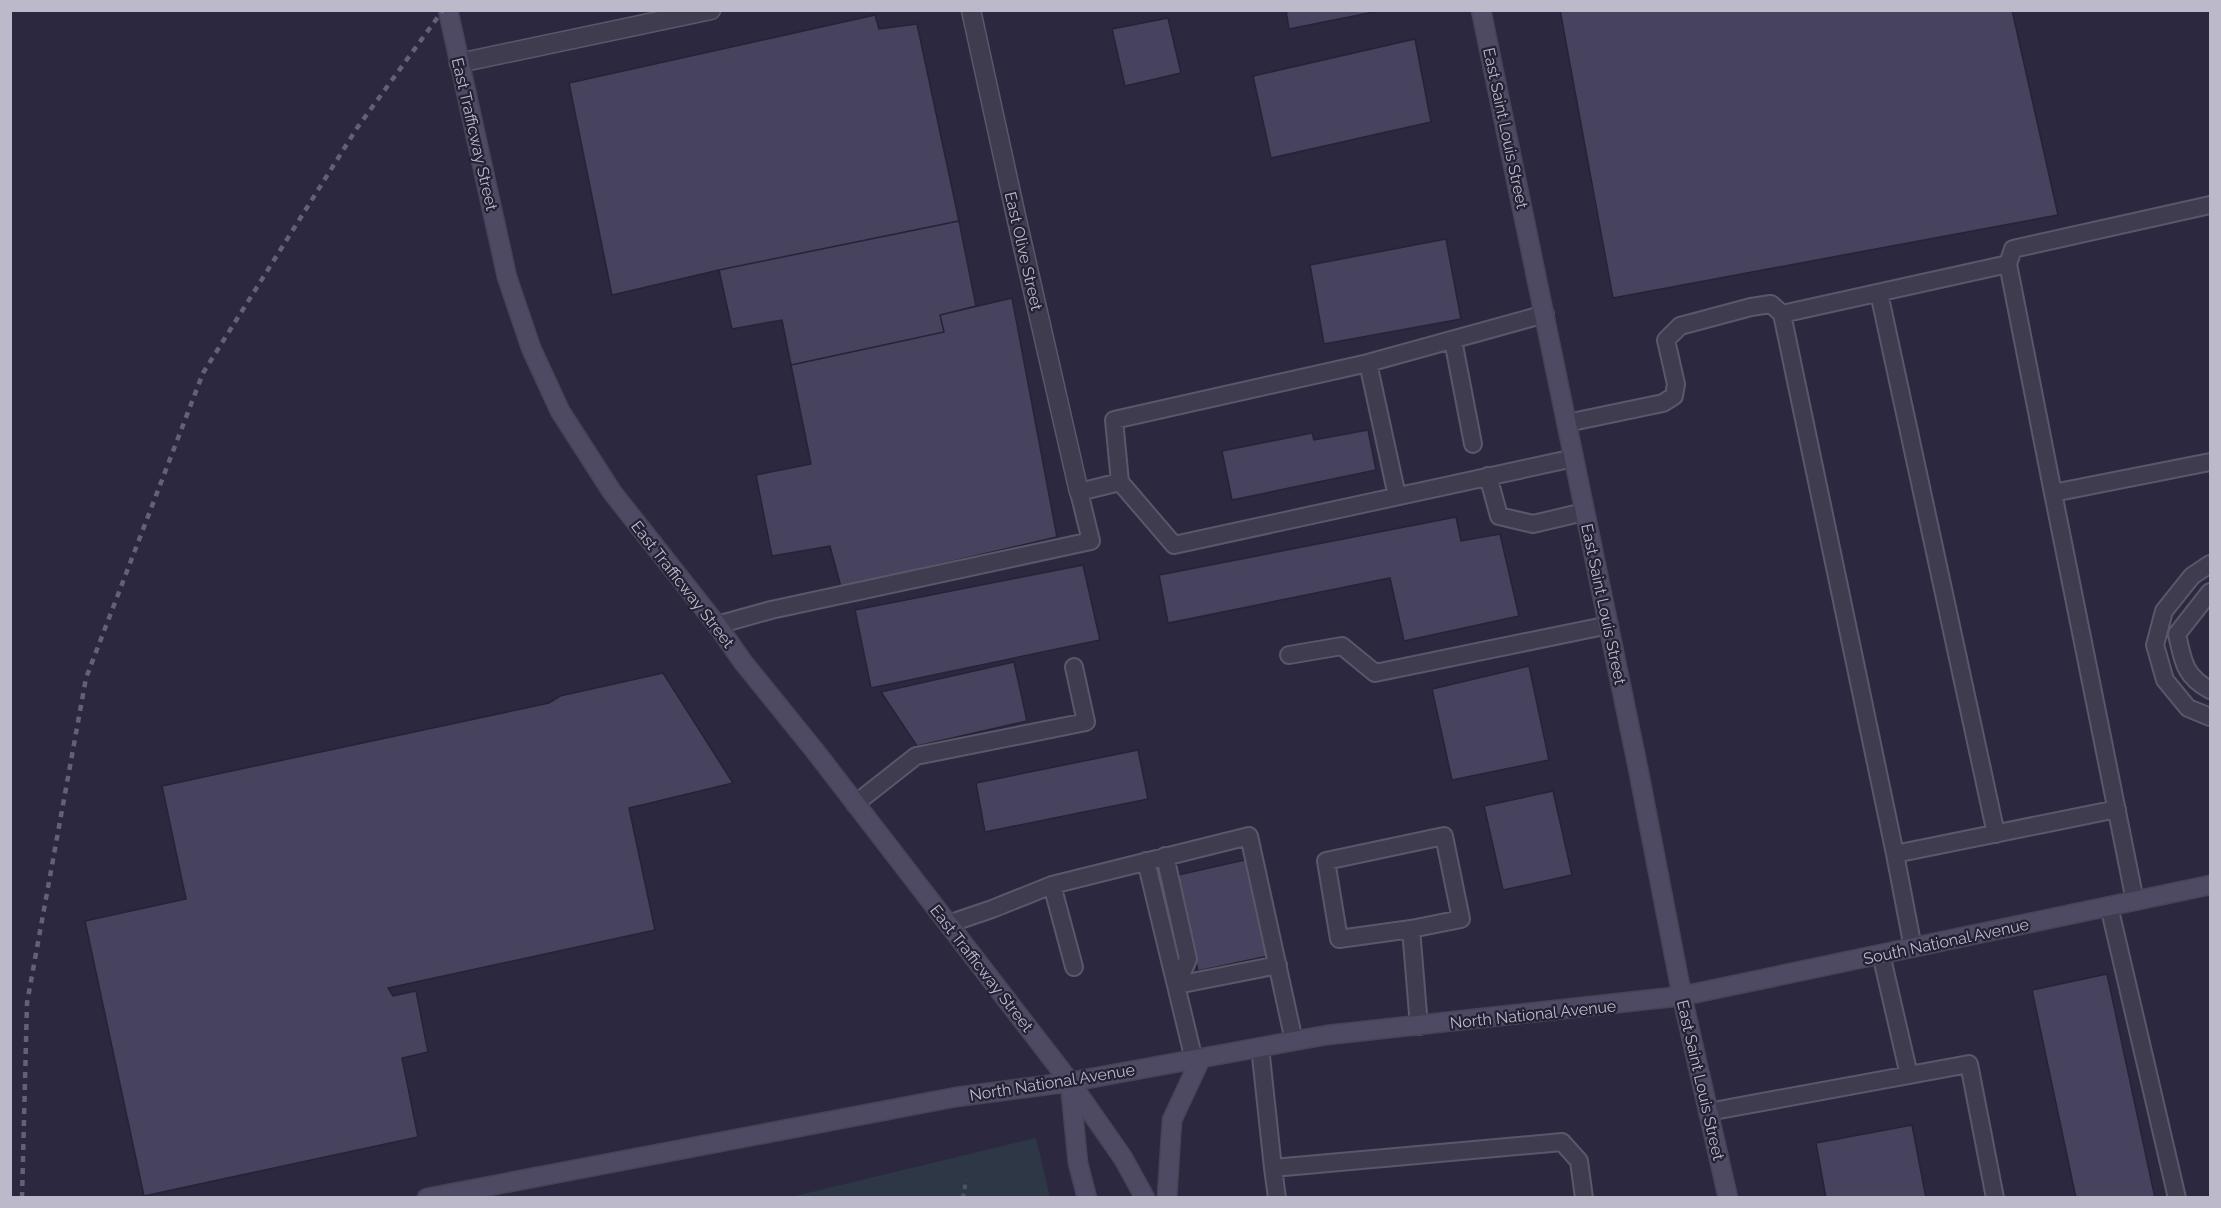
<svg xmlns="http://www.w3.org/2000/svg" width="2221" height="1208" viewBox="0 0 2221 1208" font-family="Raleway,sans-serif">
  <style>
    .green { fill: #2e3746 }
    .building { fill: #47425e; stroke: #262337; stroke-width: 1.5 }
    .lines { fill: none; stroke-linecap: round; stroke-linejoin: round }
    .service-casing { stroke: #5a576a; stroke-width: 20 }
    .minor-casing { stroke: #5a576a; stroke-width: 21 }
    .secondary-casing { stroke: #464356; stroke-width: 21 }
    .path { stroke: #4d5462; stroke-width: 4; stroke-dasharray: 4.5 4.5; stroke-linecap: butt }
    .service { stroke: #3f3c50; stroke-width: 16 }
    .minor { stroke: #3f3c50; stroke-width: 18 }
    .secondary { stroke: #4f4a63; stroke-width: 18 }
    .rail { stroke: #656079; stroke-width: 4.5; stroke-dasharray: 6 6; stroke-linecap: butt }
    .labels { text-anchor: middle; stroke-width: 4.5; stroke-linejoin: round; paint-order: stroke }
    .street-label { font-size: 16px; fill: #bcb9ca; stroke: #242135 }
  </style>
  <rect width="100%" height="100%" fill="#2c2840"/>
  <path class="green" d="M1036 1138 1050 1197H791Z"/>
  <path class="building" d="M1286 10H1384L1289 29Z
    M1560 10H2012L2058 215 1613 298Z
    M875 15 879 29 917 24 959 221 719 270 612 295 569 83Z
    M1168 18 1181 73 1125 86 1112 29Z
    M1415 39 1431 122 1271 158 1253 76Z
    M959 221 976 306 940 315 944 332 791 365 782 320 732 329 719 270Z
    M1446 239 1461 319 1324 344 1310 265Z
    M1012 298 1057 537 841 587 830 546 772 556 756 475 811 464 791 365 944 332 940 315Z
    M1368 430 1376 470 1232 500 1222 451 1312 433 1314 440Z
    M1456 517 1461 541 1500 534 1519 616 1404 641 1390 578 1168 623 1159 575Z
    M1083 565 1100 640 871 688 855 610Z
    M1014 662 1027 721 917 746 881 692Z
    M1529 666 1549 760 1452 780 1432 689Z
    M663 673 733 783 629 808 655 930 388 988 393 996 416 991 428 1052 402 1058 418 1137 144 1196 85 921 186 899 162 786 549 703 560 696Z
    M1138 750 1148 799 985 832 976 783Z
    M1553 791 1572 875 1503 890 1484 806Z
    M1249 859 1268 956 1198 971 1178 875Z
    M2107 974 2155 1198H2076L2032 990Z
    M1912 1125 1926 1198H1826L1816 1143Z"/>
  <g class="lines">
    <g class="service-casing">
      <path id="service" d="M1879 293 1996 834
        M1545 314 1368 363 1114 420 1120 482 1174 545 1574 458
        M1782 314 2008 264
        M1453 340 1473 444
        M1368 363 1397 496
        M1567 423 1663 403 1674 396 1676 384 1666 340 1680 326 1751 307 1771 304 1782 314 1895 854
        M1488 476 1499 516 1533 524 1584 512
        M2053 493 2008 264 2013 249 2210 205
        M2210 564 2192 576 2164 611 2155 645 2165 680 2188 708 2210 717
        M2210 592 2177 634C2183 661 2184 676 2210 690
        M717 625 771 610 1091 541 1079 492 1120 482
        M1289 655 1342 646 1375 673 1609 625
        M855 804 916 756 1086 722 1074 667
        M1165 856 1188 959 1177 985
        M1146 861 1194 1060
        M1052 885 1074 967
        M2135 901 2053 493 2210 462
        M2109 906 2177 1198
        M948 924 992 909 1052 885 1249 836 1294 1041
        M1411 929 1339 939 1326 861 1444 836 1461 919 1411 929 1419 1026
        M1913 948 1895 854 2117 809
        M1881 954 1909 1075
        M1177 985 1278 965
        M1260 1047 1273 1168
        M1708 1112 1969 1064 1995 1198
        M1277 1198 1273 1168 1562 1142 1579 1161 1584 1198"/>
    </g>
    <g class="minor-casing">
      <path id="minor" d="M971 10 1016 216 1079 492
        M459 63 711 10"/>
    </g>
    <g class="secondary-casing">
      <path id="secondary" d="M448 10 507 277 531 348 560 411 612 492 717 625 743 662 815 751 1070 1082 1123 1158 1145 1198
        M1481 10 1638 768 1682 996 1728 1198
        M1070 1084 1078 1163 1087 1198
        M427 1198 956 1097 1070 1082 1327 1035 1682 996 2210 885
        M1167 1198 1172 1120 1201 1058"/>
    </g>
    <path class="path" d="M963 1198 966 1180"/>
    <use href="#service" class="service"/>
    <use href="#minor" class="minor"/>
    <use href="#secondary" class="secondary"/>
    <path class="rail" d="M22 1198 27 1003 86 678 203 373 357 128 443 10"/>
  </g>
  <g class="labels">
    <g class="street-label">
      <text transform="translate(1506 128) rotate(78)" y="6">East Saint Louis Street</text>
      <text transform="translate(475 134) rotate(77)" y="6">East Trafficway Street</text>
      <text transform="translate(1024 251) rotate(77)" y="6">East Olive Street</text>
      <text transform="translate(683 584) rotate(52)" y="6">East Trafficway Street</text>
      <text transform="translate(1604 604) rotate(78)" y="6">East Saint Louis Street</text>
      <text transform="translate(1946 941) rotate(-12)" y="6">South National Avenue</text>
      <text transform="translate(982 968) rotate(52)" y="6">East Trafficway Street</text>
      <text transform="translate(1533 1014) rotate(-6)" y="6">North National Avenue</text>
      <text transform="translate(1701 1080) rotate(77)" y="6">East Saint Louis Street</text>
      <text transform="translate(1052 1082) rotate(-9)" y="6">North National Avenue</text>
    </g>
  </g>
  <rect width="2221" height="1208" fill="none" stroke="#bcb9ca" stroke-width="24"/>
</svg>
